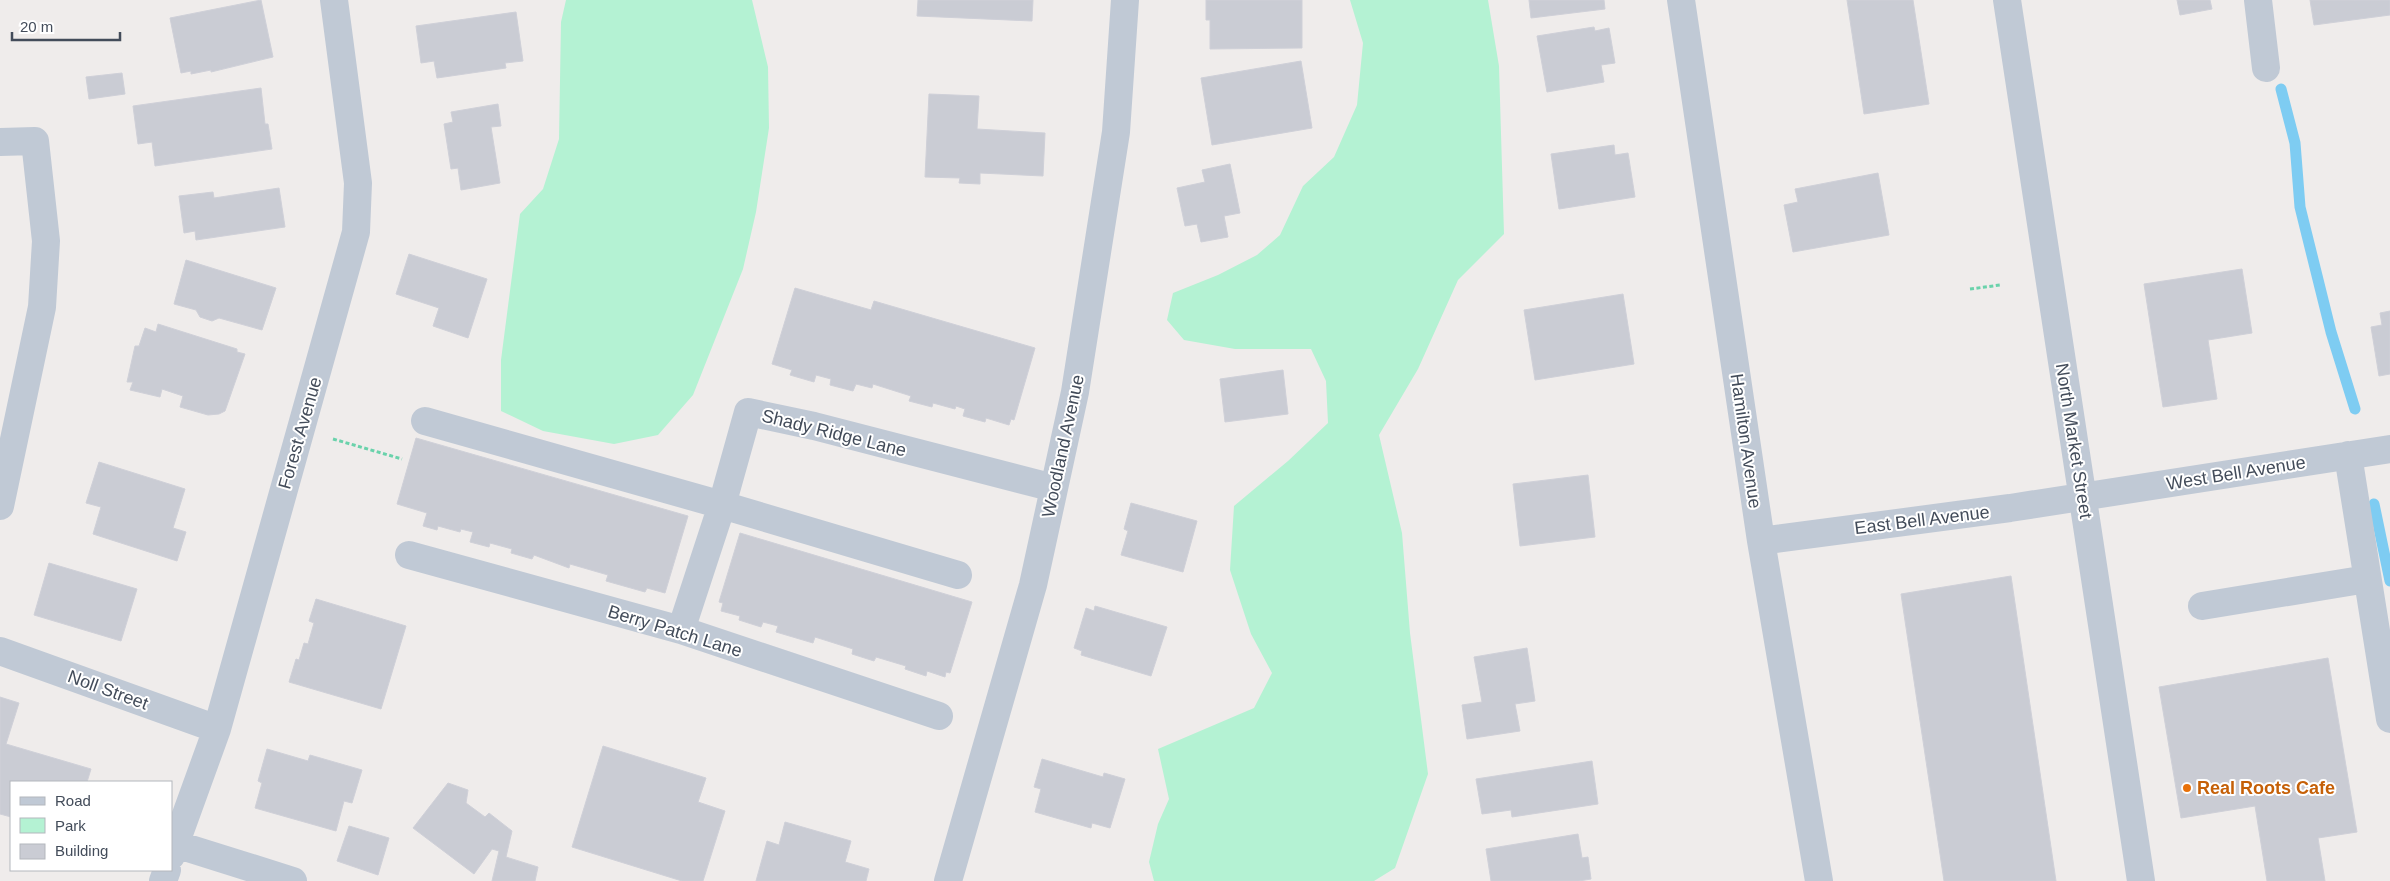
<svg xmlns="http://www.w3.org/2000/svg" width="2390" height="881" viewBox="0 0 2390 881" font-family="Arial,sans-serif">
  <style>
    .green { fill: #b4f2d3 }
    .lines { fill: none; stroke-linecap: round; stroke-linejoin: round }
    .stream { stroke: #7eccf2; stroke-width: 11 }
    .building { fill: #caccd4; stroke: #cfd0d8 }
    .path { stroke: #6ad2ab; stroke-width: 3; stroke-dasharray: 4 2.5; stroke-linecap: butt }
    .minor { stroke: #c0c9d5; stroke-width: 28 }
    .food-dot { fill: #e8710a; stroke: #fff; stroke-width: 2 }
    .labels { text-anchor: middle; stroke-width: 4; stroke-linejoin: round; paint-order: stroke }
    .street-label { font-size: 18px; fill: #434c5a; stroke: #fff }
    .food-label { font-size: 18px; font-weight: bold; fill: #c56008; stroke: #fff; text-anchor: start }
  </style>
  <rect width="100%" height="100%" fill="#efeceb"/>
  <path class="green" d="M566 0H752L768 67 769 128 756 212 743 269 693 395 658 435 614 444 543 431 501 411V360L520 214 543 189 559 139 561 22Z
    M1350 0H1488L1499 66 1504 234 1458 280 1418 369 1379 435 1402 533 1410 633 1428 774 1395 868 1374 881H1154L1149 862 1158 824 1169 799 1158 749 1254 708 1272 673 1251 634 1230 570 1234 506 1288 461 1328 423 1326 381 1311 349H1235L1184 340 1167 320 1173 293 1218 275 1257 255 1280 235 1303 186 1334 157 1357 105 1363 43Z"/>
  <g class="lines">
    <path class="stream" d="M2281 89 2295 143 2300 207 2331 332 2355 409
      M2374 504 2390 581"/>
  </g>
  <path class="building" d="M261 0 273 57 211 72V70L191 74V71L181 73 170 18Z
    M918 0H1033L1032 21 917 16Z
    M1206 0H1302V48L1210 49V20H1206Z
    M1529 0H1604L1605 9 1531 18Z
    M1847 0H1913L1929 104 1864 114Z
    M2177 0H2210L2212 9 2180 15Z
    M2310 0H2390V15L2314 25Z
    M516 12 523 61 505 63 506 68 437 78 434 61 421 63 416 26Z
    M1594 27 1595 31 1609 28 1615 63 1601 65 1604 82 1547 92 1537 36Z
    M1301 61 1312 128 1212 145 1201 78Z
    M122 73 125 94 89 99 86 77Z
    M261 88 265 124H268L272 149 155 166 152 142 138 144 133 106Z
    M929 94 979 96 977 129 1045 133 1043 176 980 173V184L959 183 960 178 925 177Z
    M498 104 501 126 491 127 500 183 461 190 458 168 451 169 444 124 453 122 451 112Z
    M1614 145 1615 155 1628 153 1635 197 1559 209 1551 154Z
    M1230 164 1240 213 1224 216 1228 237 1201 242 1197 224 1185 226 1177 188 1205 182 1202 170Z
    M1878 173 1889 235 1793 252 1784 205 1798 202 1795 189Z
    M279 188 285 227 196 240 195 231 184 233 179 196 213 192 214 198Z
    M409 254 487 279 468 338 433 326 439 308 396 294Z
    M186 260 276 288 262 330 219 318 212 321 200 317 196 310 174 304Z
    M2242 269 2252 333 2208 340 2217 399 2163 407 2144 284Z
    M795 288 871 310 874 301 1035 348 1014 420 1011 419 1009 425 986 418 985 422 963 416 965 409 956 406 955 409 933 403 932 407 909 401 911 396 873 384 872 388 856 384 853 391 830 385 831 379 816 375 814 382 790 375 792 370 772 364Z
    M1623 294 1634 364 1535 380 1524 310Z
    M2390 311V374L2379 376 2371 327 2382 325 2380 313Z
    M158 324 237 349V352L245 354 225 411 219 414 208 415 180 407 183 396 162 389 160 397 130 390 133 382H127L135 346H139L145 328 156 332Z
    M1283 370 1288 414 1225 422 1220 379Z
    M416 438 688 516 665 593 647 588 645 592 606 581 608 575 570 564 569 568 534 555 532 559 511 553 512 549 490 543 489 547 470 542 473 532 461 529 460 532 438 526 437 530 423 526 427 513 397 504Z
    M99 462 185 489 173 528 186 532 177 561 93 534 101 507 86 503Z
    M1588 475 1595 537 1520 546 1513 484Z
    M1131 503 1197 521 1183 572 1121 555 1128 531 1124 529Z
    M740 533 972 602 950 673 946 672 945 677 927 671 926 676 905 669 906 666 876 657 874 661 852 654 853 649 815 637 813 643 776 632 778 626 763 622 761 627 739 620 740 616 721 611 723 603 719 602Z
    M49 563 137 589 121 641 34 615Z
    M2011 576 2056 881H1944L1901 594Z
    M316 599 406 626 381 709 289 682 296 659 299 660 304 643 308 644 314 623 309 621Z
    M1095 606 1167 627 1151 676 1081 655 1082 651 1074 648 1086 608 1094 611Z
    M1527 648 1535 701 1515 704 1520 731 1467 739 1462 705 1482 702 1474 657Z
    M2328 658 2357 832 2318 838 2325 881H2267L2255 806 2181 818 2159 687Z
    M0 697 19 703 6 744 91 769 87 782H11V817L0 814Z
    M603 746 706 778 698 802 725 811 703 881H682L572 847Z
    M267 749 308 761 310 755 362 770 352 803 344 801 336 831 255 808 262 783 258 781Z
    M1042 759 1103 777 1104 773 1125 779 1110 828 1092 823 1091 828 1035 812 1041 789 1034 787Z
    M1592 761 1598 804 1512 817 1511 810 1482 814 1476 779Z
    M448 783 468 790 466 803 485 817 489 813 512 831 506 857 538 867 535 881H492L499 851 492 849 474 874 413 828Z
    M785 822 851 841 845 862 869 869 866 881H756L767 841 779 845Z
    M349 826 389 838 378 875 337 861Z
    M1578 834 1582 858 1588 857 1591 879 1579 881H1491L1486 849Z"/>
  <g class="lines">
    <path class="path" d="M1970 289 2000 285
      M333 439 402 459"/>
    <path class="minor" d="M1681 0 1761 541 1819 881
      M2007 0 2141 881
      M2258 0 2266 68
      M0 142 35 141 46 241 42 307 0 506
      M425 421 722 505 958 575
      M2348 455 2390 719
      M1761 541 2010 508 2390 449
      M409 555 681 630 939 716
      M2202 606 2367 579
      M681 630 722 505 748 412 814 426 1054 488
      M0 651 217 729
      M175 844 293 881
      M171 856 217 729 356 232 358 183 334 0
      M163 881 167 870
      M948 881 1033 585 1075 392 1116 132 1125 0"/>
  </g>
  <circle class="food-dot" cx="2187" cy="788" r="5"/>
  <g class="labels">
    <g class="street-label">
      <text transform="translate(300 433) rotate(-74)" y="6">Forest Avenue</text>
      <text transform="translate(834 433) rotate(14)" y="6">Shady Ridge Lane</text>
      <text transform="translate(1746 441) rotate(82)" y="6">Hamilton Avenue</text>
      <text transform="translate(2074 441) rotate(81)" y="6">North Market Street</text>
      <text transform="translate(1063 446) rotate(-78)" y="6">Woodland Avenue</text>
      <text transform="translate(2236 473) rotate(-9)" y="6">West Bell Avenue</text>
      <text transform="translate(1922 520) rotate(-7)" y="6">East Bell Avenue</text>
      <text transform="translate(675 631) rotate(17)" y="6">Berry Patch Lane</text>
      <text transform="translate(108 690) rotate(20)" y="6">Noll Street</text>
    </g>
    <g class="food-label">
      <text x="2197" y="794">Real Roots Cafe</text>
    </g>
  </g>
  <rect x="10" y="781" width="162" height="90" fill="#ffffff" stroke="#b4b7bd"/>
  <rect x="20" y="797" width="25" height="8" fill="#c0c9d5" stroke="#b4b7bd"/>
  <text x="55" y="806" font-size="15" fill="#434c5a">Road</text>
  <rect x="20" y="818" width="25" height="15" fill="#b4f2d3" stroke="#b4b7bd"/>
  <text x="55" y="831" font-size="15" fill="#434c5a">Park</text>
  <rect x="20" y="844" width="25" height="15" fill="#caccd4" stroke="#b4b7bd"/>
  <text x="55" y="856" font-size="15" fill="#434c5a">Building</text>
  <path d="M12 32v8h108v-8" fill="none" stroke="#434c5a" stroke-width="2.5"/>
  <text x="20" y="32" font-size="15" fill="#434c5a" stroke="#ffffff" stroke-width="4" paint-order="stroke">20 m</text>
</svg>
